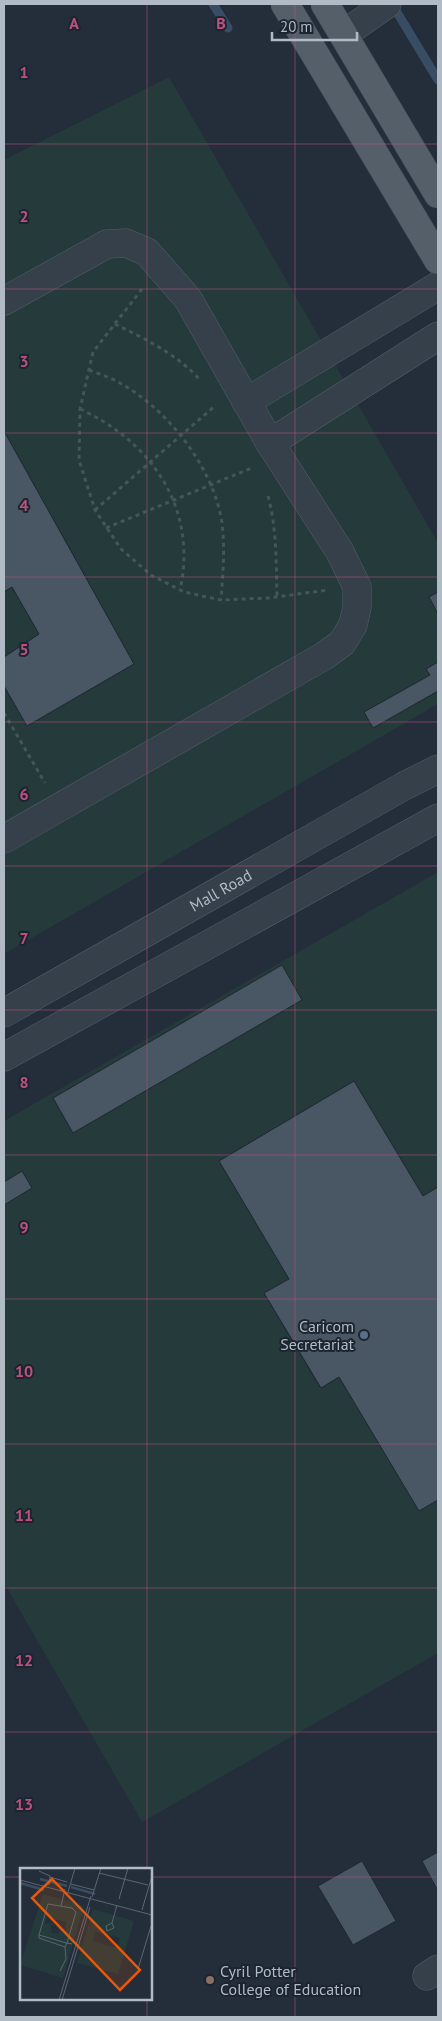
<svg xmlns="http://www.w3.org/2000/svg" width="442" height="2021" viewBox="0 0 442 2021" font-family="'PT Sans',sans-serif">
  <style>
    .green { fill: #253a3b }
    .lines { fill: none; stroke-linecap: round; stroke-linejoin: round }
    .stream { stroke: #384d63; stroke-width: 9 }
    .building { fill: #495663; stroke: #1e2731 }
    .minor-casing { stroke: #545e68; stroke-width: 29 }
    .major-casing { stroke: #404953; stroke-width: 29 }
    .path { stroke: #425758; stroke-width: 3; stroke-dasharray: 4 4; stroke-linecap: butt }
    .minor { stroke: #36404a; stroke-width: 28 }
    .major { stroke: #545f6a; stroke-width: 28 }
    .grid { fill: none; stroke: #bc5180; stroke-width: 1; stroke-opacity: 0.55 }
    .service-dot { fill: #5c6f8a; stroke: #1c252f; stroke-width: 2 }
    .education-dot { fill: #8d6e63; stroke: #1c252f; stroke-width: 2 }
    .labels { text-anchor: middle; stroke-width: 4; stroke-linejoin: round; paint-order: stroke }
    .street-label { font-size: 16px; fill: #b1bbc6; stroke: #1c252f }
    .poi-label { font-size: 16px; fill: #b1bbc6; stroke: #1c252f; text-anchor: end }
    .inset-river { fill: none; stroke: #384d63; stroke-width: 2.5 }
    .inset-road { fill: none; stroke: #5c6672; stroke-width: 1 }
    .view { fill: #e8590c; fill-opacity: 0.15; stroke: #e8590c; stroke-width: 2.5 }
    .inset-edge { fill: none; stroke: #b1bbc6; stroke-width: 2.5 }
    .grid-label { font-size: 16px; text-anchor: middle; font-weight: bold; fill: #bc5180; stroke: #1c252f; stroke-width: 4; stroke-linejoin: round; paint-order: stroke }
  </style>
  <rect width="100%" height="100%" fill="#232e3a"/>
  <path class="green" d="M169 77 438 543V704L4 954V686L27 726 134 664 4 431V160Z
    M12 587 39 634 4 657V592Z
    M438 872V1187L423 1196 354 1081 219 1161 289 1279 264 1294 320 1388 339 1377 419 1511 438 1500V1653L142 1822 4 1583V1121Z"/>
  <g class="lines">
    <path class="stream" d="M213 4 228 28
      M392 4 438 80"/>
  </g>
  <path class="building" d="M4 431 134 664 27 726 4 686V657L39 634 12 587 4 592Z
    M438 592V614L429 597Z
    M438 662V691L373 728 364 712 430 675 426 669Z
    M282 965 302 1000 73 1133 53 1098Z
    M354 1081 423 1196 438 1187V1500L419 1511 339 1377 321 1388 264 1293 289 1279 219 1161Z
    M22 1171 32 1188 4 1205V1182Z
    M438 1852V1891L422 1861Z
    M362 1861 396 1921 353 1945 318 1886Z"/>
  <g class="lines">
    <g class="minor-casing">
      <g id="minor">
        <path d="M344 34 387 4"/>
        <path d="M4 301 107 244 126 243 147 252 188 299 270 443 340 552 357 587V607L353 625 342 643 324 656 4 839"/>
        <path d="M246 402 438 286"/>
        <path d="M270 443 438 336"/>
        <path id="s1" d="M4 1013 404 786 438 769"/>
        <path d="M4 1057 438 818"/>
        <path d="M427 1976 438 1969"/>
      </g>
    </g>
    <g class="major-casing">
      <path id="major" d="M285 4 438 260
        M325 4 438 194"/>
    </g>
    <path class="path" d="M142 289 93 352 80 409 79 460 95 510 121 549 151 575 184 592 221 600 268 598 328 590
      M115 324C145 339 177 354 200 380
      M89 370C99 374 109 377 118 382 167 408 214 468 222 523 225 549 223 574 221 600
      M80 409C152 442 198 509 180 590
      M268 496C277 529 276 563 277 596
      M95 510 216 405
      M106 528 254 467
      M4 713 45 783"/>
    <use href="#minor" class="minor"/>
    <use href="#major" class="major"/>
  </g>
  <path class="grid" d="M147 4V1870M295 4V2017M4 144H438M4 289H438M4 433H438M4 577H438M4 722H438M4 866H438M4 1010H438M4 1155H438M4 1299H438M4 1444H438M4 1588H438M4 1732H438M4 1877H21M151 1877H438M147 2000V2017"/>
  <circle class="service-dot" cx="364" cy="1335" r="5"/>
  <circle class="education-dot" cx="210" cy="1980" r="5"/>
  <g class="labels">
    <g class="street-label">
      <text dy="6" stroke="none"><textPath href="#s1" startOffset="249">Mall Road</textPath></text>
    </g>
    <g class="poi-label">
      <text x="354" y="1332">Caricom<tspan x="354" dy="18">Secretariat</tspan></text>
      <text x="220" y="1977" text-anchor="start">Cyril Potter<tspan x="220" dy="18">College of Education</tspan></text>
    </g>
  </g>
  <g transform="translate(20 1868)">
    <rect width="132" height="132" fill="#232e3a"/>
    <path d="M23 26 64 38 43 110 0 97ZM27 49 47 54 45 62 38 56 39 65H32L31 58 35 55 25 56ZM73 41 114 53 98 106 57 95ZM75 64 100 70 97 80 73 73Z" fill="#253a3b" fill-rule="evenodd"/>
    <path class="inset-river" d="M20 11 47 18M0 15 24 22M51 19 75 26"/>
    <path class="inset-road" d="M19 3 30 8 29 17M79 5 128 17M30 9 47 14M0 12 132 47M51 16 74 22M48 24 55 0M72 29 81 0M99 31 108 0M41 38 45 21M122 42 132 8M92 55 86 58 87 63 94 60 92 55 97 37M19 67V70L45 79 47 75 56 44 52 40 28 36 19 67 26 69 46 75H47L52 76M118 101 131 58M40 103 46 91 45 79M39 132 71 28M42 132 70 39"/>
    <path class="view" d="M32 11 120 102 100 122 12 30Z"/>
    <rect width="132" height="132" class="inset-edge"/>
  </g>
  <g class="grid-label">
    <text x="74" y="29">A</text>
    <text x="221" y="29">B</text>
    <text x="24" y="78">1</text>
    <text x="24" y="222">2</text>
    <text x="24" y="367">3</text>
    <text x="24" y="511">4</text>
    <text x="24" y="655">5</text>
    <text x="24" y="800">6</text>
    <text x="24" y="944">7</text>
    <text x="24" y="1088">8</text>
    <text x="24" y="1233">9</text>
    <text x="24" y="1377">10</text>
    <text x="24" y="1521">11</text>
    <text x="24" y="1666">12</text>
    <text x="24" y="1810">13</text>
  </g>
  <rect width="442" height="2021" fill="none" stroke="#b1bbc6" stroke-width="10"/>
  <path d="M272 32v8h85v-8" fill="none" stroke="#b1bbc6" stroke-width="2.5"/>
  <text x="280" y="32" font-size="15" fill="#b1bbc6" stroke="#1c252f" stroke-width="4" paint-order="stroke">20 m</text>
</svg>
